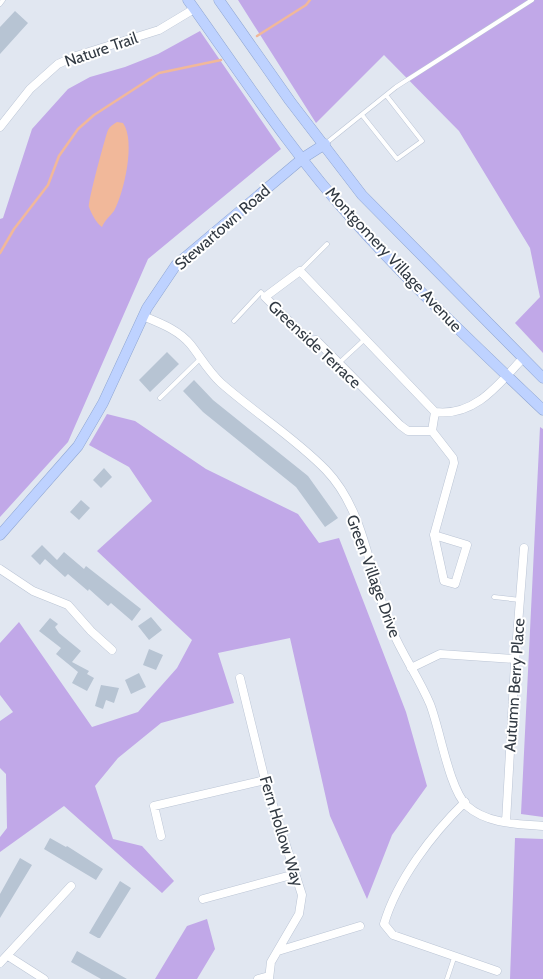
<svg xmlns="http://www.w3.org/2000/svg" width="543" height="979" viewBox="0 0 543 979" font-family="Cabin,sans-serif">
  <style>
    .green { fill: #c1a8e8 }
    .water { fill: #f1b89a }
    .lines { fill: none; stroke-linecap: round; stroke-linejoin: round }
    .stream { stroke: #f1b89a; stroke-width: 2.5 }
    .building { fill: #b7c4d3 }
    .lane-casing { stroke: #bbc5d5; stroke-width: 5 }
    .street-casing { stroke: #bbc5d5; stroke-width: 9 }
    .secondary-casing { stroke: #8fa6d3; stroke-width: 11 }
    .lane { stroke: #fff; stroke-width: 4 }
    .street { stroke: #fff; stroke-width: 8 }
    .secondary { stroke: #bed2ff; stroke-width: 10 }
    .labels { text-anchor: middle; stroke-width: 4; stroke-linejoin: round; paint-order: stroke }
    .street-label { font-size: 16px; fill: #323a43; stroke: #fff }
  </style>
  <rect width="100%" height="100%" fill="#e1e7f1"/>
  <path class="green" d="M238 0H543V353L515 323 540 297 530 248 459 131 384 55 316 123Z
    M200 31 281 149 148 259 68 442 0 517V219L3 218 32 129 68 89 90 77 125 67 158 54Z
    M107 414 135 421 206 469 298 514 319 543 339 538 406 712 427 786 392 835 367 899 330 816 290 638 218 653 234 703 161 723 118 758 95 786 113 839 142 846 174 881 162 893 64 806 0 852V837L7 828 6 774 0 768V721L13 712 0 695V643L19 622 92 727 138 712 177 668 192 640 97 551 152 501 129 467 89 445Z
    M540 427 543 429V817L521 814Z
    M515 838 543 839V979H510Z
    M207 919 215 949 197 979H155L187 926Z"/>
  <path class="water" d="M117 122 123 123C136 141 124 193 114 211 110 216 105 220 102 227 97 224 91 213 89 207 88 201 105 138 108 130 110 126 114 124 117 122Z"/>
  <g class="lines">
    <path class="stream" d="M257 36 306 5 310 0
      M0 253 14 229 48 185 59 156 78 129 94 115 159 73 221 60"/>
  </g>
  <path class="building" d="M15 11 28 23 0 54V27Z
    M167 352 179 364 150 392 139 380Z
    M194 380 213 400 308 476 338 518 325 527 296 487 203 412 183 391Z
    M104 468 112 477 101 488 93 480Z
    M81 500 90 508 79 520 70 512Z
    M42 545 57 560 64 552 84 569 86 566 141 609 132 621 111 603 108 606 89 589 88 591 68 574 65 577 45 559 40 565 31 556Z
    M151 617 162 630 149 640 138 626Z
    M50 618 58 624 55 627 59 633 81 651 72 662 89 671 87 674 94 678 87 691 72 683 78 672 56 654 61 648 39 631Z
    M149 649 163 655 156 670 143 665Z
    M139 673 146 687 131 694 125 680Z
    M101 685 119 688 114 703 106 700 103 709 95 706Z
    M50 838 66 847 67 846 103 869 96 880 44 849Z
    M20 858 32 865 0 918V894Z
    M120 881 131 888 100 938H98L89 933Z
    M77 951 127 979H101L71 962Z"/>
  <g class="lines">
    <g class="lane-casing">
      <path id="lane" d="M0 4 3 0
        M362 115 397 159 422 141 386 95
        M325 144 396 87 532 0
        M300 271 327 244
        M234 321 261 292 265 297
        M339 363 365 339
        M160 398 200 359
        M494 597 520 600
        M447 979 455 955"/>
    </g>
    <g class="street-casing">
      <path id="street" d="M0 127 30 89 58 64 76 56 159 30 194 9
        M143 316C160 323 179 330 191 345 201 358 209 372 221 383 255 413 295 438 326 470 367 513 369 578 392 630 403 656 419 678 430 704 440 729 449 789 467 806 487 824 519 824 543 826
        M432 431 435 412
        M434 535 444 581 455 584 467 545 434 535 454 463 453 458 432 431H408L400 425 316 340 309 341 265 297 300 271 435 412C475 417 499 384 523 358
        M0 569 33 591 68 605 91 631 112 650
        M411 668 440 654 515 659
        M240 678 265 780 302 895 299 914 271 962 269 979
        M465 802C432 834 397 880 384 924L393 935 497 971
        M506 822 515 663 524 548
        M161 836 154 806 265 780
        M203 899 295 874
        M278 951 360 926
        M8 956 44 979
        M0 963 71 886
        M258 979 269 976"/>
    </g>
    <g class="secondary-casing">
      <path id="secondary" d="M188 0C241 74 292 153 353 220 413 287 478 348 543 410
        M219 0 290 101 362 195 543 378
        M0 535 78 446 103 403 147 308 176 265 303 158 325 144"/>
    </g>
    <use href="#lane" class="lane"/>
    <use href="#street" class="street"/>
    <use href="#secondary" class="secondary"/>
  </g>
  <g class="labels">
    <g class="street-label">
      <text transform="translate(101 49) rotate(-19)" y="6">Nature Trail</text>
      <text transform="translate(222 227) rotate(-41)" y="6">Stewartown Road</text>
      <text transform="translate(394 259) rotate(47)" y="6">Montgomery Village Avenue</text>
      <text transform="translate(315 344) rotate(43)" y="6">Greenside Terrace</text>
      <text transform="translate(374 576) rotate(70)" y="6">Green Village Drive</text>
      <text transform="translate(514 685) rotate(-86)" y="6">Autumn Berry Place</text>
      <text transform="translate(282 831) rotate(73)" y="6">Fern Hollow Way</text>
    </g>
  </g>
</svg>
